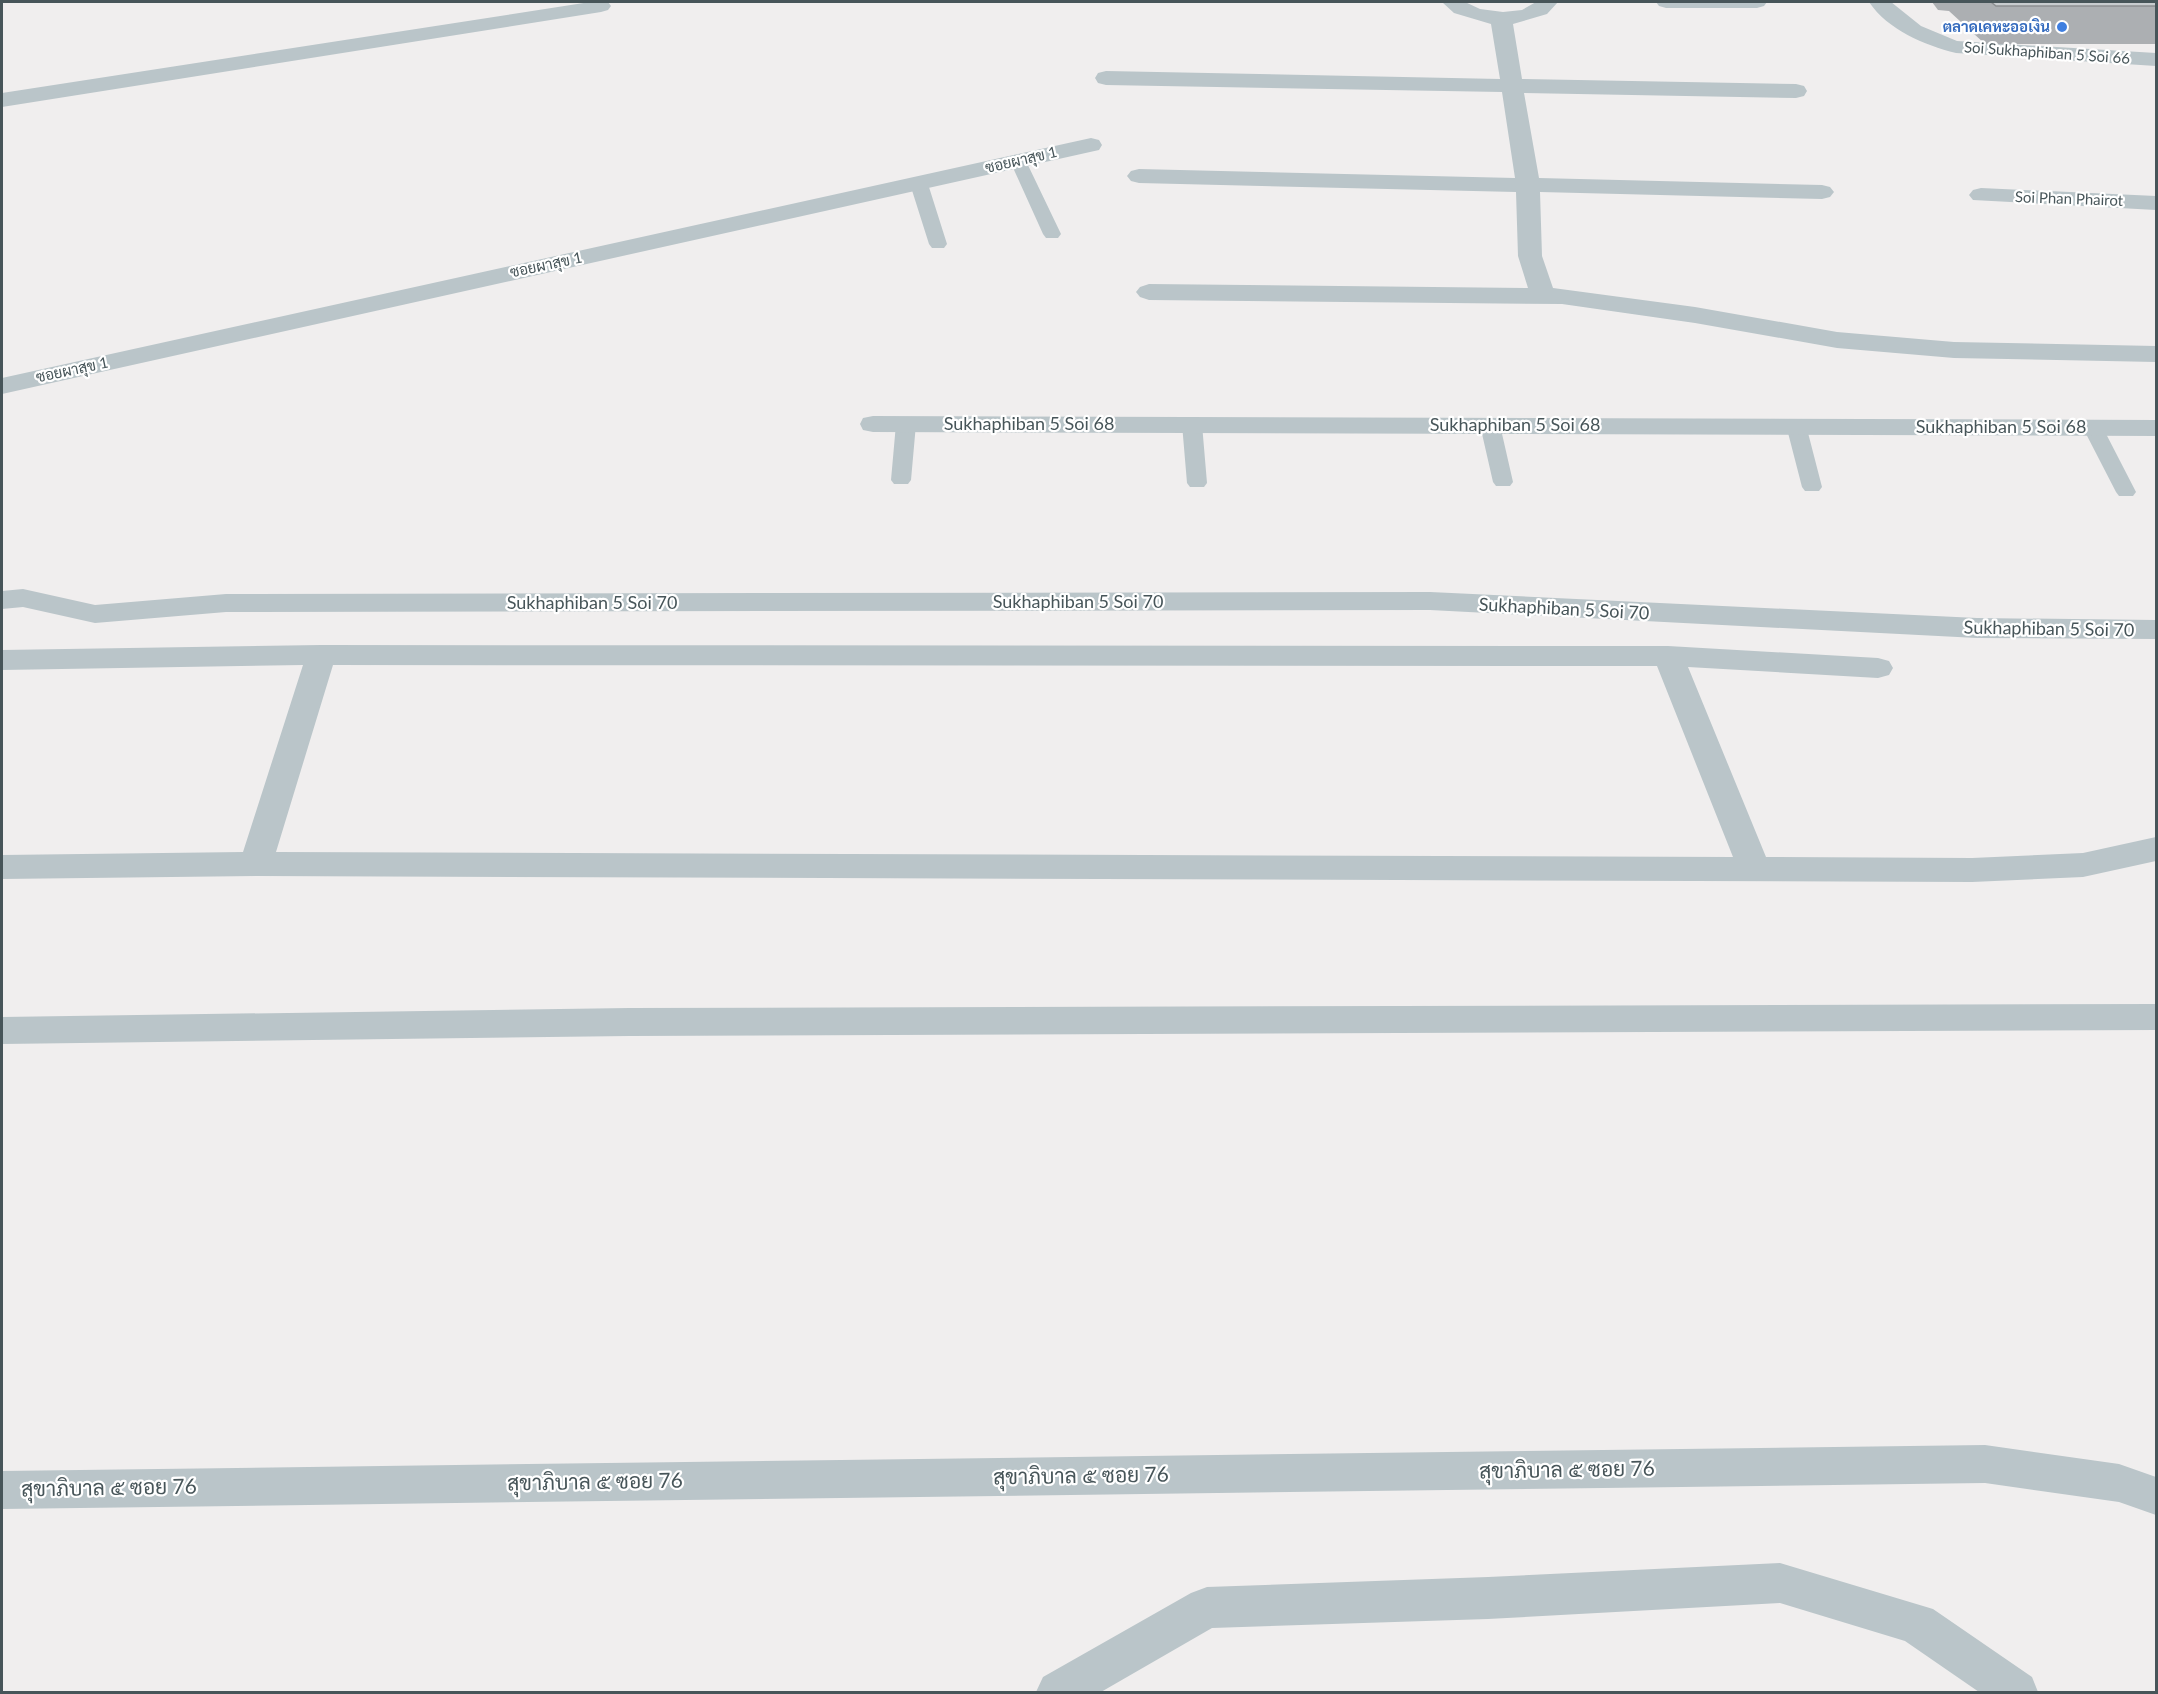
<svg xmlns="http://www.w3.org/2000/svg" width="2158" height="1694" viewBox="0 0 2158 1694" font-family="Lato,Sarabun,sans-serif">
  <style>
    .lines { fill: none; stroke-linecap: round; stroke-linejoin: round }
    .service { fill: #bac5c9; fill-rule: evenodd }
    .minor { fill: #bac5c9; fill-rule: evenodd }
    .wall { fill: #acafb2 }
    .building { fill: #c8cccf; stroke: #8c8f91; stroke-width: 1.5 }
    .shop-dot { fill: #3f7fe0; stroke: #fff; stroke-width: 2 }
    .labels { text-anchor: middle; stroke-width: 4.5; stroke-linejoin: round; paint-order: stroke }
    .far-shop-label { font-size: 15px; font-weight: bold; fill: #366cbe; stroke: #fff; text-anchor: end }
    .far-street-label { font-size: 15px; fill: #475559; stroke: #fff }
    .street-label { font-size: 18px; fill: #475559; stroke: #fff }
    .near-street-label { font-size: 21px; fill: #475559; stroke: #fff }
  </style>
  <rect width="100%" height="100%" fill="#f0eeee"/>
  <g class="lines">
    <path class="service" d="M1018 156 1026 161 1061 234 1058 238H1046L1043 234 1010 161Z
      M919 179 925 180 928 184 947 244 944 248H932L929 244 910 184 913 180Z
      M906 418 913 420 916 424 911 480 908 484H894L891 480 896 424 899 420Z
      M1192 418 1199 420 1202 424 1207 483 1204 487H1190L1187 483 1182 424 1185 420Z
      M1490 419 1497 421 1500 425 1513 482 1510 486H1496L1493 482 1480 425 1483 421Z
      M1796 419 1803 421 1806 425 1822 487 1819 491H1805L1802 487 1786 425 1789 421Z
      M2093 422 2100 424 2103 428 2136 492 2133 496H2119L2116 492 2083 428 2086 424Z"/>
    <path class="minor" d="M590 2H608L611 6 608 10 601 12 2 107V93Z
      M1442 2H1465L1480 9 1503 12 1522 10 1536 2H1558L1547 14 1513 24 1522 79 1796 84 1804 86 1807 91 1804 96 1796 98 1524 93 1539 178 1822 185 1830 187 1834 192 1830 197 1822 199 1540 192 1542 256 1553 288 1695 307 1837 332 1954 342 2156 346V362L1954 358 1837 348 1695 323 1562 304 1149 300 1140 297 1136 292 1140 287 1149 284 1528 288 1518 256 1516 192 1139 183 1131 181 1127 176 1131 171 1139 169 1515 178 1502 92 1106 85 1098 83 1095 78 1098 73 1106 71 1500 79 1491 24 1454 13Z
      M1656 2H1767L1764 6 1757 8H1666L1659 6Z
      M1869 2H1891L1921 26 1957 41 2156 53V66L1956 53C1924 45 1888 30 1869 2Z
      M1091 138 1099 140 1102 145 1099 150 2 394V378Z
      M1981 188 2156 196V210L1973 200 1969 195 1973 190Z
      M873 416 2156 420V436L873 432 863 430 860 424 863 418Z
      M23 589 95 605 226 594 1430 592 1977 618 2156 620V639L1977 638 1430 610 226 612 95 623 23 607 2 609V591Z
      M321 645 1668 646 1878 658 1889 661 1893 668 1889 675 1878 678 1688 667 1766 857 1972 858 2083 853 2156 837V861L2083 877 1972 882 256 876 2 879V855L243 852 303 665 2 670V650ZM333 665 1657 666 1733 857 276 852Z
      M2156 1004V1030L629 1036 2 1044V1017L629 1008Z
      M1985 1445 2119 1464 2156 1477V1515L2119 1502 1985 1483 2 1509V1471Z
      M1780 1563 1933 1609 2032 1677 2038 1692H1979L1905 1641 1780 1603 1488 1619 1212 1628 1101 1692H1036L1043 1677 1191 1593 1207 1587 1488 1577Z"/>
  </g>
  <path class="wall" d="M1932 2H2157V44H1985L1949 11 1938 10Z"/>
  <path class="building" d="M1991 2H2157V6H1996Z"/>
  <circle class="shop-dot" cx="2062" cy="27" r="6"/>
  <g class="labels">
    <g class="far-shop-label">
      <text x="2050" y="32">ตลาดเคหะออเงิน</text>
    </g>
    <g class="far-street-label">
      <text transform="translate(2047 53) rotate(4)" y="5">Soi Sukhaphiban 5 Soi 66</text>
      <text transform="translate(1021 160) rotate(-13)" y="5">ซอยผาสุข 1</text>
      <text transform="translate(2069 199) rotate(2)" y="5">Soi Phan Phairot</text>
      <text transform="translate(546 265) rotate(-12)" y="5">ซอยผาสุข 1</text>
      <text transform="translate(72 370) rotate(-12)" y="5">ซอยผาสุข 1</text>
    </g>
    <g class="street-label">
      <text x="1029" y="430">Sukhaphiban 5 Soi 68</text>
      <text x="1515" y="431">Sukhaphiban 5 Soi 68</text>
      <text x="2001" y="433">Sukhaphiban 5 Soi 68</text>
      <text x="1078" y="608">Sukhaphiban 5 Soi 70</text>
      <text x="592" y="609">Sukhaphiban 5 Soi 70</text>
      <text transform="translate(1564 609) rotate(3)" y="6">Sukhaphiban 5 Soi 70</text>
      <text transform="translate(2049 629) rotate(1)" y="6">Sukhaphiban 5 Soi 70</text>
    </g>
    <g class="near-street-label">
      <text transform="translate(1567 1470) rotate(-1)" y="7">สุขาภิบาล ๕ ซอย 76</text>
      <text transform="translate(1081 1476) rotate(-1)" y="7">สุขาภิบาล ๕ ซอย 76</text>
      <text transform="translate(595 1482) rotate(-1)" y="7">สุขาภิบาล ๕ ซอย 76</text>
      <text transform="translate(109 1488) rotate(-1)" y="7">สุขาภิบาล ๕ ซอย 76</text>
    </g>
  </g>
  <rect width="2158" height="1694" fill="none" stroke="#475559" stroke-width="6"/>
</svg>
